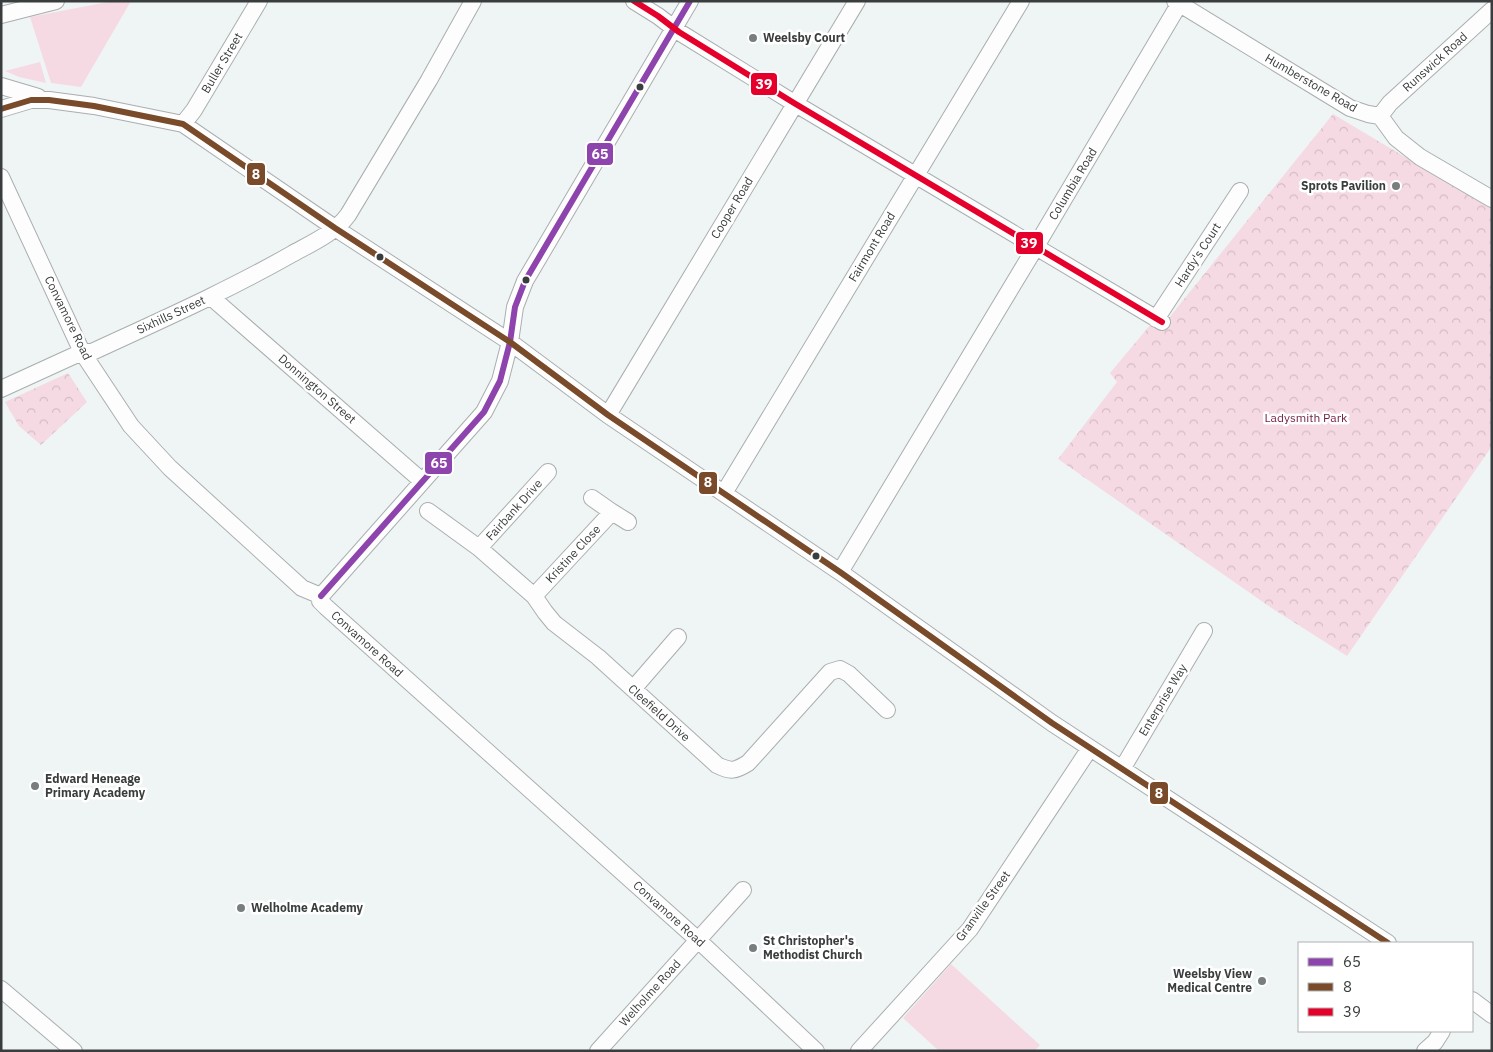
<svg xmlns="http://www.w3.org/2000/svg" width="1493" height="1052" viewBox="0 0 1493 1052" font-family="'IBM Plex Sans',sans-serif">
  <style>
    .grass { fill: #f6dae3 }
    .park { fill: url(#park-crowns) }
    .lines { fill: none; stroke-linecap: round; stroke-linejoin: round }
    .minor-casing { stroke: #aaaeae; stroke-width: 18 }
    .minor { stroke: #fdfdfe; stroke-width: 16 }
    .bus-1-casing { stroke: #fff; stroke-width: 10 }
    .bus-2-casing { stroke: #fff; stroke-width: 10 }
    .bus-3-casing { stroke: #fff; stroke-width: 10 }
    .bus-1 { stroke: #8e44ad; stroke-width: 6 }
    .bus-2 { stroke: #7a4b2a; stroke-width: 6 }
    .bus-3 { stroke: #e4002b; stroke-width: 6 }
    .poi-dot { fill: #797d7d; stroke: #fff; stroke-width: 2 }
    .bus-dot { fill: #3a3d3d; stroke: #fff; stroke-width: 2 }
    .labels { text-anchor: middle; stroke-width: 5; stroke-linejoin: round; paint-order: stroke }
    .poi-label { font-size: 12px; font-weight: bold; fill: #3a3d3d; stroke: #fff; text-anchor: start }
    .street-label { font-size: 12px; fill: #3a3d3d; stroke: #fff }
    .park-label { font-size: 12px; fill: #721d41; stroke: #fff }
    .line-badge { stroke: #fff; stroke-width: 2 }
    .badge-label { font-size: 14px; text-anchor: middle; font-weight: bold; fill: #fff }
  </style>
  <defs>
    <pattern id="park-crowns" width="20" height="18" patternUnits="userSpaceOnUse" patternTransform="scale(1.25)"><rect width="20" height="18" fill="#f6dae3"/><path d="M2 6a3 3 0 1 1 6 0M12 15a3 3 0 1 1 6 0" fill="none" stroke="#d4bcc4"/></pattern>
  </defs>
  <rect width="100%" height="100%" fill="#eff4f5"/>
  <path class="grass" d="M113 1H131L81 87 51 83 30 17Z
    M40 62 46 83 19 77 5 71Z
    M951 964 1040 1045 1035 1051H939L903 1018Z"/>
  <path class="park" d="M1333 114 1492 209V446L1347 656 1270 607 1058 459 1117 382 1110 373 1151 324 1160 329Z
    M68 373 87 402 41 445 19 426 5 402Z"/>
  <g class="lines">
    <g class="minor-casing">
      <path id="minor" d="M634 1 658 16 679 32 794 103 1162 322
        M1175 1 1350 108 1368 114 1380 116 1396 138 1420 157 1492 199
        M1 15 56 1
        M1 86 38 97
        M1 109 31 100H49L94 106 183 124 335 228 510 342 608 415 840 572 1052 723 1388 943
        M1380 116 1390 103 1492 10
        M183 124 194 110 259 1
        M1 177 82 352 131 426 170 468 302 588 321 596
        M211 297 422 481
        M1156 319 1240 191
        M1 389 82 352H92C159 321 227 291 292 254 310 244 335 233 348 215L429 80 473 1
        M608 415 857 1
        M724 493 1021 1
        M592 498 612 512
        M428 511 479 548 534 596 545 612 554 623 598 657 717 765C731 772 735 771 748 763L830 672 840 669 849 674 887 710
        M479 548 548 472
        M840 572 1032 253 1181 1
        M321 596 484 412 500 381 510 342 515 307 525 281 690 1
        M321 596 320 601 326 607 698 940 816 1051
        M534 596 612 512 628 522
        M633 689 678 637
        M1122 769 1204 631
        M1 989 74 1051
        M1472 1000 1492 1015
        M598 1051 743 890
        M859 1051 970 929 1090 748
        M1425 1051 1435 1042 1442 1031"/>
    </g>
    <use href="#minor" class="minor"/>
    <g class="bus-1-casing">
      <path id="bus-1" d="M321 596 484 412 500 381 510 342 515 307 525 281 690 1"/>
    </g>
    <g class="bus-2-casing">
      <path id="bus-2" d="M1 109 31 100H49L94 106 183 124 335 228 510 342 608 415 840 572 1052 723 1388 943"/>
    </g>
    <g class="bus-3-casing">
      <path id="bus-3" d="M634 1 658 16 679 32 794 103 1162 322"/>
    </g>
    <use href="#bus-1" class="bus-1"/>
    <use href="#bus-2" class="bus-2"/>
    <use href="#bus-3" class="bus-3"/>
  </g>
  <g class="poi-dot">
    <circle cx="753" cy="38" r="5"/>
    <circle cx="1396" cy="186" r="5"/>
    <circle cx="35" cy="786" r="5"/>
    <circle cx="241" cy="908" r="5"/>
    <circle cx="753" cy="948" r="5"/>
    <circle cx="1262" cy="981" r="5"/>
  </g>
  <g class="bus-dot">
    <circle cx="640" cy="87" r="4.5"/>
    <circle cx="380" cy="257" r="4.5"/>
    <circle cx="526" cy="280" r="4.5"/>
    <circle cx="816" cy="556" r="4.5"/>
  </g>
  <g class="labels">
    <g class="poi-label">
      <text x="763" y="42">Weelsby Court</text>
      <text x="1386" y="190" text-anchor="end">Sprots Pavilion</text>
      <text x="45" y="783">Edward Heneage<tspan x="45" dy="14">Primary Academy</tspan></text>
      <text x="251" y="912">Welholme Academy</text>
      <text x="763" y="945">St Christopher's<tspan x="763" dy="14">Methodist Church</tspan></text>
      <text x="1252" y="978" text-anchor="end">Weelsby View<tspan x="1252" dy="14">Medical Centre</tspan></text>
    </g>
    <g class="street-label">
      <text transform="translate(1435 62) rotate(-42)" y="4">Runswick Road</text>
      <text transform="translate(222 63) rotate(-59)" y="4">Buller Street</text>
      <text transform="translate(1311 83) rotate(30)" y="4">Humberstone Road</text>
      <text transform="translate(1073 184) rotate(-59)" y="4">Columbia Road</text>
      <text transform="translate(732 208) rotate(-59)" y="4">Cooper Road</text>
      <text transform="translate(872 247) rotate(-59)" y="4">Fairmont Road</text>
      <text transform="translate(1198 255) rotate(-57)" y="4">Hardy's Court</text>
      <text transform="translate(171 315) rotate(-25)" y="4">Sixhills Street</text>
      <text transform="translate(68 318) rotate(64)" y="4">Convamore Road</text>
      <text transform="translate(317 389) rotate(41)" y="4">Donnington Street</text>
      <text transform="translate(514 510) rotate(-48)" y="4">Fairbank Drive</text>
      <text transform="translate(573 554) rotate(-47)" y="4">Kristine Close</text>
      <text transform="translate(367 644) rotate(42)" y="4">Convamore Road</text>
      <text transform="translate(1163 700) rotate(-59)" y="4">Enterprise Way</text>
      <text transform="translate(659 713) rotate(42)" y="4">Cleefield Drive</text>
      <text transform="translate(983 906) rotate(-54)" y="4">Granville Street</text>
      <text transform="translate(669 914) rotate(42)" y="4">Convamore Road</text>
      <text transform="translate(650 993) rotate(-48)" y="4">Welholme Road</text>
    </g>
    <g class="park-label">
      <text x="1306" y="422">Ladysmith Park</text>
    </g>
  </g>
  <g class="line-badge">
    <rect x="750" y="72" width="28" height="24" rx="5" fill="#e4002b"/>
    <rect x="586" y="142" width="28" height="24" rx="5" fill="#8e44ad"/>
    <rect x="246" y="162" width="20" height="24" rx="5" fill="#7a4b2a"/>
    <rect x="1015" y="231" width="29" height="24" rx="5" fill="#e4002b"/>
    <rect x="424" y="451" width="29" height="24" rx="5" fill="#8e44ad"/>
    <rect x="698" y="471" width="20" height="24" rx="5" fill="#7a4b2a"/>
    <rect x="1149" y="781" width="20" height="24" rx="5" fill="#7a4b2a"/>
  </g>
  <g class="badge-label">
    <text x="764" y="89">39</text>
    <text x="600" y="159">65</text>
    <text x="256" y="179">8</text>
    <text x="1029" y="248">39</text>
    <text x="439" y="468">65</text>
    <text x="708" y="487">8</text>
    <text x="1159" y="798">8</text>
  </g>
  <rect width="1493" height="1052" fill="none" stroke="#3a3d3d" stroke-width="5"/>
  <rect x="1298" y="942" width="175" height="90" fill="#ffffff" stroke="#b0b1b1"/>
  <rect x="1308" y="958" width="25" height="8" fill="#8e44ad" stroke="#b0b1b1"/>
  <text x="1343" y="967" font-size="15" fill="#3a3d3d">65</text>
  <rect x="1308" y="983" width="25" height="8" fill="#7a4b2a" stroke="#b0b1b1"/>
  <text x="1343" y="992" font-size="15" fill="#3a3d3d">8</text>
  <rect x="1308" y="1008" width="25" height="8" fill="#e4002b" stroke="#b0b1b1"/>
  <text x="1343" y="1017" font-size="15" fill="#3a3d3d">39</text>
</svg>
